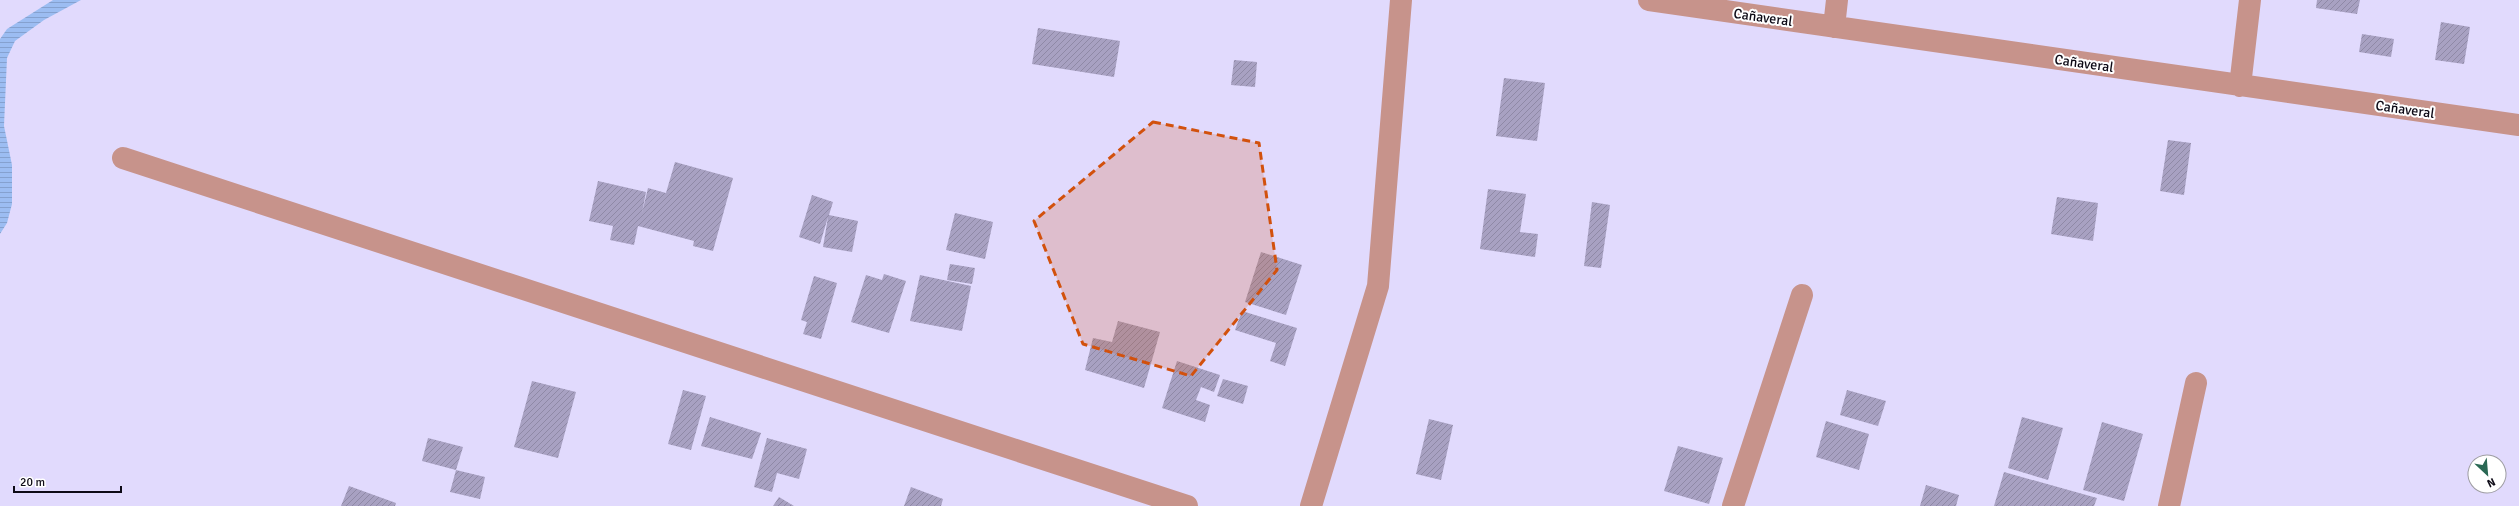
<svg xmlns="http://www.w3.org/2000/svg" width="2519" height="506" viewBox="0 0 2519 506" font-family="Signika,sans-serif">
  <style>
    .water { fill: url(#water-rules) }
    .building { fill: url(#building-hatch) }
    .lines { fill: none; stroke-linecap: round; stroke-linejoin: round }
    .minor { stroke: #c7938b; stroke-width: 22 }
    .marked { fill: #d2510d; fill-opacity: 0.2; stroke: #d2510d; stroke-width: 3; stroke-dasharray: 8 5; stroke-linejoin: round }
    .labels { text-anchor: middle; stroke-width: 4; stroke-linejoin: round; paint-order: stroke }
    .street-label { font-size: 14px; fill: #0d0a16; stroke: #fff }
  </style>
  <defs>
    <pattern id="water-rules" width="6" height="5" patternUnits="userSpaceOnUse"><rect width="6" height="5" fill="#9cbdf2"/><path d="M0 2.5h6" fill="none" stroke="#85a1cf"/></pattern>
    <pattern id="building-hatch" width="6" height="6" patternUnits="userSpaceOnUse"><rect width="6" height="6" fill="#a8a1c2"/><path d="M-1 1l2-2M0 6l6-6M5 7l2-2" fill="none" stroke="#8f89a6"/></pattern>
  </defs>
  <rect width="100%" height="100%" fill="#e1dafd"/>
  <path class="water" d="M53 0H81L44 20 15 41 7 58 4 126 12 165V204L7 223 0 234V39L7 29Z"/>
  <path class="building" d="M2317 0H2360L2357 14 2316 8Z
    M2441 22 2470 27 2464 64 2435 60Z
    M1038 28 1120 41 1114 77 1032 64Z
    M2362 34 2394 39 2391 57 2359 52Z
    M1234 60 1257 62 1255 87 1231 85Z
    M1504 78 1545 83 1537 141 1496 136Z
    M2168 140 2191 143 2184 195 2160 191Z
    M675 162 733 178 713 251 693 246 694 241 638 226 634 245 610 240 613 226 589 221 598 181 646 192 642 213 648 188 666 193Z
    M1488 189 1526 194 1520 232 1538 234 1535 257 1480 249Z
    M812 195 833 202 829 215 858 221 852 252 823 247 828 217 820 244 799 237Z
    M2057 197 2098 203 2093 241 2051 234Z
    M1592 202 1610 205 1601 268 1584 266Z
    M955 213 993 222 985 259 946 250Z
    M1261 252 1302 265 1286 315 1245 302Z
    M950 264 975 268 972 284 947 280Z
    M884 274 906 281 889 333 851 322 866 275 882 280Z
    M920 275 971 286 962 331 910 321Z
    M814 276 837 283 821 339 803 334 807 322 801 320Z
    M1242 311 1297 328 1285 366 1270 361 1276 343 1235 330Z
    M1118 321 1160 332 1144 388 1085 370 1093 338 1112 342Z
    M1177 361 1220 375 1214 392 1201 387 1196 400 1210 405 1205 422 1162 408Z
    M1223 379 1248 386 1243 404 1217 396Z
    M532 381 576 392 558 458 514 447Z
    M683 390 706 396 691 450 668 444Z
    M1847 390 1886 401 1878 426 1840 415Z
    M710 417 761 433 752 459 701 446Z
    M2022 417 2063 428 2048 480 2008 468Z
    M1429 419 1453 425 1441 480 1416 474Z
    M1826 421 1869 434 1859 470 1816 457Z
    M2102 422 2143 434 2124 501 2083 490Z
    M428 438 463 447 456 470 422 461Z
    M767 438 807 449 799 479 777 473 772 492 754 487Z
    M1678 446 1723 458 1709 504 1664 491Z
    M456 470 485 477 480 499 450 492Z
    M2004 472 2097 498 2094 506H1994Z
    M1926 485 1959 495 1956 506H1920Z
    M349 486 396 503 395 506H341Z
    M911 487 943 499 941 506H904Z
    M779 497 794 506H773Z"/>
  <g class="lines">
    <path class="minor" d="M1649 0 2519 125
      M1834 27 1837 0
      M2240 86 2250 0
      M123 158 1187 506
      M1311 506 1378 286 1401 0
      M1733 506 1802 295
      M2169 506 2196 383"/>
  </g>
  <path class="marked" d="M1153 122 1259 143 1277 270 1191 376 1083 344 1034 221Z"/>
  <g class="labels">
    <g class="street-label">
      <text transform="translate(1763 17) rotate(8)" y="5">Cañaveral</text>
      <text transform="translate(2084 63) rotate(8)" y="5">Cañaveral</text>
      <text transform="translate(2405 109) rotate(8)" y="5">Cañaveral</text>
    </g>
  </g>
  <g transform="translate(2487 474) rotate(154)"><circle r="19" fill="#ffffff" stroke="#9e9da2"/>
  <path d="M0-3L7 15L0 10L-7 15Z" fill="#2a6854"/>
  <text y="-6" font-size="11" font-weight="bold" text-anchor="middle" fill="#0d0a16">N</text>
  </g>
  <path d="M14 486v6h107v-6" fill="none" stroke="#0d0a16" stroke-width="2"/>
  <text x="20" y="486" font-size="12" fill="#0d0a16" stroke="#ffffff" stroke-width="3" paint-order="stroke">20 m</text>
</svg>
